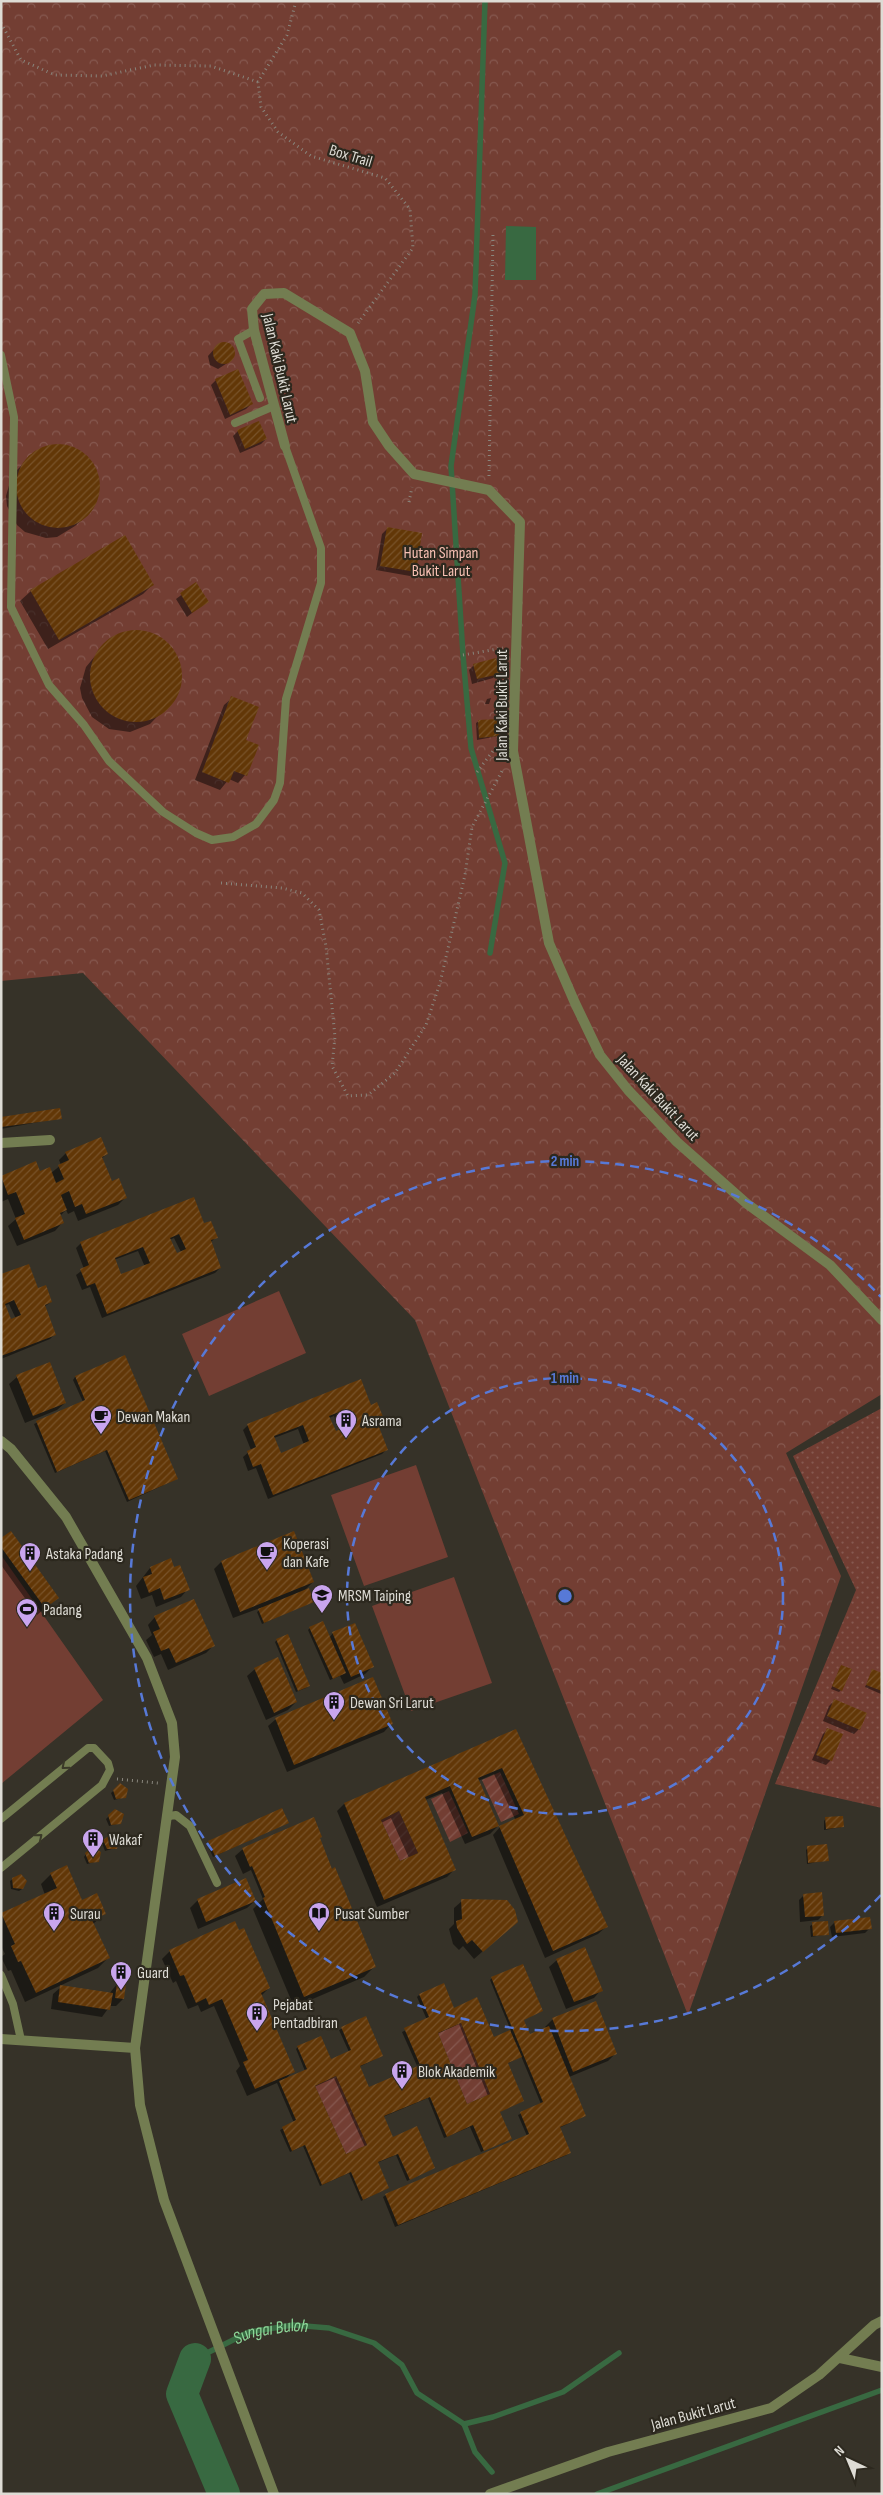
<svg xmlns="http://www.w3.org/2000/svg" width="883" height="2495" viewBox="0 0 883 2495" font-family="'Sofia Sans Condensed',sans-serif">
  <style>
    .grass { fill: #733e33 }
    .forest { fill: url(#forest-crowns) }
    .park { fill: url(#park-dots) }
    .garden { fill: url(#garden-furrows) }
    .water { fill: #386941 }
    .shadow { fill: #0007; fill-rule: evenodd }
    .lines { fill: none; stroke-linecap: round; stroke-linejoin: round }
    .stream { stroke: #386941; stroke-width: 5.5 }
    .river { stroke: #386941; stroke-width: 32 }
    .building { fill: url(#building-hatch); fill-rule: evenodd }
    .path { stroke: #89867d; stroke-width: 3; stroke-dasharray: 1 4; stroke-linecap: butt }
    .lane { stroke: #737d51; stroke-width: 8 }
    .street { stroke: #737d51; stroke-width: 10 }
    .oneway { stroke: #3a3928 }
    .ring { fill: none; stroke: #5779d7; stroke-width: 2.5; stroke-dasharray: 9 6 }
    .labels { text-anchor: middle; stroke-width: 4.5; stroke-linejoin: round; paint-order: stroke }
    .street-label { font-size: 16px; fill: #dedcd5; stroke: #2c281e }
    .park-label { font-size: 16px; fill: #f8c0b3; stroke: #2c281e }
    .poi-label { font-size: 16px; fill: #dedcd5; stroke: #2c281e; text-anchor: start }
    .water-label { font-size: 18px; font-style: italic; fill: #8dd698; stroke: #2c281e }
    .centre { fill: #5779d7; stroke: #2c281e; stroke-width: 2.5 }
    .ring-label { font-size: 15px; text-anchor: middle; font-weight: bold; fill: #5779d7; stroke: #2c281e; stroke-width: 4.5; stroke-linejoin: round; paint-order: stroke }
  </style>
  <defs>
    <pattern id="forest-crowns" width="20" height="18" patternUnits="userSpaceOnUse" patternTransform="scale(1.25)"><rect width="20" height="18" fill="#733e33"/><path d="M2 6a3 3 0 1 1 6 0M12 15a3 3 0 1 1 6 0" fill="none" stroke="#865950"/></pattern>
    <pattern id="park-dots" width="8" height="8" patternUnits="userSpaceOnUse" patternTransform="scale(1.25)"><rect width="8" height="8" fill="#733e33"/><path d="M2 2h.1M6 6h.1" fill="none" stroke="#865950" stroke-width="1.8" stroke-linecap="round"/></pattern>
    <pattern id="garden-furrows" width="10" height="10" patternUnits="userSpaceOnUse" patternTransform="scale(1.25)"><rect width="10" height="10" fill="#733e33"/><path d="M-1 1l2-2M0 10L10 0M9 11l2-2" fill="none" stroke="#865950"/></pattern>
    <pattern id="building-hatch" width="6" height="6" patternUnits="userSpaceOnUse" patternTransform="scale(1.25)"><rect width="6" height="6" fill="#623707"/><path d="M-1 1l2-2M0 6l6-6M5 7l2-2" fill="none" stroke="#78532a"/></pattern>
  </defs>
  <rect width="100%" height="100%" fill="#363228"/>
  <path class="grass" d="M279 1291 306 1353 209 1396 182 1334Z
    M416 1465 448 1557 364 1586 331 1495Z
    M1 1555 103 1700 1 1784Z
    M454 1577 492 1683 411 1711 372 1606Z"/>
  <path class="forest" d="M1 1H882V1394L786 1453 841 1576 688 2015 415 1320 83 973 1 981Z"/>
  <path class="park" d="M882 1408V1808L775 1784 856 1590 793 1456Z"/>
  <path class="garden" d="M500 1772 519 1814 501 1822 482 1780Z
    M449 1791 468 1833 450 1842 431 1799Z
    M399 1811 418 1853 400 1861 381 1820Z
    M461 2023 490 2094 467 2104 438 2033Z
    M336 2076 367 2145 346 2154 315 2086Z"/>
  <path class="water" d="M506 226 536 227V280H505Z"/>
  <path class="shadow" d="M224 343 232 348 234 351 232 360 218 369 210 365 208 356 216 347Z
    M216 380 251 404 246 409 225 419 211 385Z
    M238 431 266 439 261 444 240 453 233 436Z
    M59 445 80 451 88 458 98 476 99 487 97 497 86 516 75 526 57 537 46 538 25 532 17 525 7 506 6 496 12 475 30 457 49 446Z
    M387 529 415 571 410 576 376 570 382 534Z
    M153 584 143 594 48 649 20 601 31 591Z
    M196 584 207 601 187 617 176 599Z
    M131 632H142L162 639 170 647 179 666V687L176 697 150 724 130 732 109 729 92 717 82 698 80 688 86 667 100 650 111 640Z
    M474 665 498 673 493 678 472 684 469 670Z
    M232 698 244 740 245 775 238 783 229 779 220 790 195 780 224 705Z
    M491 698 489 704H485L487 699Z
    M479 721 498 736 477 740 476 723Z
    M1 1118H60L1 1129Z
    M66 1153 107 1154 101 1159 111 1183 126 1197 118 1205 78 1221 74 1211 68 1214 66 1210 60 1216 62 1223 55 1231 17 1246 8 1226 16 1219 8 1199 1 1202V1177L35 1163 39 1173H51L61 1165 59 1160Z
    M203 1225 216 1237 211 1242 220 1268 215 1273 102 1318 90 1287 82 1290 76 1275 84 1269 76 1248 81 1243ZM174 1238 181 1252 176 1255 169 1240ZM138 1251 145 1267 121 1276 114 1260Z
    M1 1276 38 1290 51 1302 44 1307 55 1334 50 1339 1 1359ZM9 1304 16 1319 10 1321 4 1306Z
    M124 1356 177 1479 127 1502 105 1451 55 1473 34 1424 83 1402 73 1380 75 1377Z
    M17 1377 65 1403 57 1410 25 1423 9 1384Z
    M370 1406 383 1419 377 1424 387 1449 382 1454 268 1499 256 1468 248 1471 243 1457 251 1450 243 1430 248 1425ZM334 1416 340 1431 335 1433 329 1418ZM298 1429 304 1445 280 1454 274 1438Z
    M1 1540 57 1598 37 1615 1 1565Z
    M221 1562 313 1582 303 1592 313 1601 262 1624 257 1612 263 1607 233 1618 214 1569Z
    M150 1568 174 1569 188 1589 181 1597 156 1607 152 1595 141 1599 136 1586Z
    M155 1617 213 1646 206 1653 168 1670 161 1654 154 1657 146 1640 152 1635 148 1625Z
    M310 1628 329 1638 333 1633 372 1667 365 1674 344 1684 340 1676 330 1680 308 1630Z
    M277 1640 309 1686 306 1688 296 1692 275 1642Z
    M840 1668 841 1690 839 1692 831 1689Z
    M255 1669 296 1702 288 1710 266 1720 247 1676Z
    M873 1670 882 1674 881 1694 865 1687Z
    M834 1701 859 1729 854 1734 823 1721 829 1706Z
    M276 1719 391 1724 384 1732 287 1772 268 1726Z
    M828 1729 841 1735 830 1761 826 1765 812 1760 823 1734Z
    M516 1731 606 1927 598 1934 545 1958 493 1835 500 1827 516 1821 494 1774 478 1781 498 1826 490 1834 465 1844 442 1793 425 1800 455 1869 447 1877 377 1907 337 1811 344 1804ZM391 1818 409 1858 399 1863 381 1823Z
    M120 1785 125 1797 114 1800 111 1793Z
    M109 1816 120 1823 109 1826 106 1819Z
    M826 1818 842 1827 824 1830V1821Z
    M285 1824 213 1857 207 1844 209 1842Z
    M318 1839 374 1967 364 1977 294 2007 253 1909 263 1899 251 1870 243 1874 235 1856 243 1849Z
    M104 1841 115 1848 105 1851 102 1843Z
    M808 1848 828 1860 807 1864 806 1850Z
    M86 1854 98 1861 87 1864 84 1857Z
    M51 1874 82 1902 105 1913 92 1925 108 1958 98 1968 25 2002 11 1970 8 1971 1 1957 5 1954 1 1946V1915L45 1895 41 1884Z
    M13 1879 22 1889 19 1891 11 1889 10 1881Z
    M804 1895 823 1915 818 1920 800 1922 799 1900Z
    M198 1900 255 1901 247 1908 198 1929 190 1908Z
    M462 1901 508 1929 474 1959 463 1946 459 1950 453 1944 449 1929 454 1924V1908Z
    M835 1922 870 1928 865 1933 832 1937 830 1927Z
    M813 1924 828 1934 811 1937 810 1926Z
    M170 1951 269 1988 261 1996 293 2071 286 2079 305 2071 296 2049 298 2047 330 2060 349 2052 339 2030 365 2017 382 2056 359 2067 368 2089 418 2068 402 2032 427 2020 417 1997 419 1995 454 2009 494 2039 511 2031 490 1980 492 1978 542 2011 523 2020 529 2036 546 2029 545 2027 553 2019 615 2054 608 2061 569 2077 585 2116 559 2128 570 2153 567 2155 395 2227 383 2197 386 2195 527 2136 518 2115 541 2104 521 2056 507 2064 523 2101 499 2112 508 2140 481 2152 470 2127 444 2138 428 2098 383 2117 392 2138 434 2168 407 2181 396 2155 377 2163 388 2188 361 2201 349 2173 320 2186 303 2146 290 2152 280 2130 294 2123 277 2083 247 2096 236 2071 240 2066 214 2006 201 2012 198 2005 188 2009 176 1981 173 1983 162 1959ZM459 2024 488 2096 466 2105 437 2034ZM334 2078 365 2147 346 2156 314 2087Z
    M557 1960 601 1990 594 1998 566 2009 549 1967Z
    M117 1984 123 1999 116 2006H110L102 2017 51 2009 53 1994 61 1987 109 1994Z"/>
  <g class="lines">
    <g class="stream">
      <path d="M485 1 475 295 451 466 463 655 471 748 505 863 490 953"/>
      <path id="s1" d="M195 2359 249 2332 293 2325 329 2328 374 2343 402 2365 417 2393 464 2424"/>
      <path d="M464 2424 493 2417 563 2392 619 2353"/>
      <path d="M464 2424 475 2452 492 2472"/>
      <path d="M597 2494 882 2390"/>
    </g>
    <path class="river" d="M195 2359 182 2394 224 2494"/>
  </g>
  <path class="building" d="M213 353a11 11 0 1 1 22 0a11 11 0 1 1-22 0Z
    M238 369 253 404 230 415 215 379Z
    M259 421 267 439 245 449 237 430Z
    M16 486a42 42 0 1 1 84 0a42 42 0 1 1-84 0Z
    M387 527 422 533 416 572 380 566Z
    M125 535 154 585 59 640 30 590Z
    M196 582 209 602 192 613 180 593Z
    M90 676a46 46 0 1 1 92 0a46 46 0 1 1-92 0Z
    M496 658 500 674 477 679 473 664Z
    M231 696 259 707 246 740 259 745 247 776 234 771 229 783 202 772Z
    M498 719 499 736 479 738 478 720Z
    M60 1108 62 1119 1 1127V1117Z
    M101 1137 108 1154 102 1157 112 1181 119 1178 127 1198 86 1214 82 1204 75 1207 69 1191 61 1195 67 1210 60 1213 64 1223 24 1240 15 1218 25 1214 16 1192 8 1195 1 1176 36 1161 40 1171 50 1167 56 1183 64 1179 58 1165 69 1160 65 1152Z
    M194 1197 204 1223 211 1221 218 1238 211 1240 221 1268 107 1314 95 1283 87 1286 80 1269 89 1265 80 1242ZM179 1234 186 1249 177 1253 170 1238ZM143 1247 150 1263 121 1274 115 1258Z
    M29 1264 38 1288 46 1285 52 1302 45 1305 56 1335 1 1356V1274ZM14 1300 21 1315 11 1319 5 1304Z
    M125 1355 178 1479 129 1500 107 1450 57 1472 36 1421 85 1400 75 1376Z
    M50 1362 66 1403 33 1416 16 1375Z
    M361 1379 371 1405 377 1402 384 1419 377 1422 388 1450 273 1495 261 1464 253 1467 247 1451 256 1447 247 1424ZM339 1412 345 1427 336 1431 329 1416ZM303 1425 309 1441 281 1453 274 1436Z
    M11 1531 59 1598 45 1608 1 1547V1538Z
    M294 1531 314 1582 240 1612 221 1561Z
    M171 1558 174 1567 180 1565 190 1590 164 1600 160 1588 149 1593 143 1577 152 1574 150 1567Z
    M309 1588 314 1602 264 1623 258 1609Z
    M194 1599 215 1646 176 1663 169 1648 161 1651 153 1632 160 1629 154 1616Z
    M323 1621 346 1673 333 1679 309 1627Z
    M355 1623 374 1667 351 1677 332 1632Z
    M288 1634 310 1686 298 1691 276 1639Z
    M278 1657 297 1702 274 1713 254 1668Z
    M841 1665 852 1669 842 1691 832 1686Z
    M872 1669 882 1673V1691L866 1685Z
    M373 1677 393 1724 294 1765 275 1718Z
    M834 1699 867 1713 860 1730 827 1716Z
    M827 1728 843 1734 832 1761 816 1755Z
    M516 1729 608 1927 553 1951 499 1826 472 1837 450 1786 425 1797 456 1870 384 1900 344 1803ZM502 1768 524 1815 499 1826 478 1778ZM399 1811 418 1853 400 1861 381 1820Z
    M120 1783 128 1789 126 1798 116 1799 113 1790Z
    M282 1808 289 1823 215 1856 208 1841Z
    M115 1809 124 1814 121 1824 111 1825 108 1815Z
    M843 1816 844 1827 826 1829 825 1817Z
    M314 1817 322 1837 320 1838 332 1869 335 1867 376 1967 304 1997 263 1898 265 1897 252 1866 250 1867 242 1848Z
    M111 1834 119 1839 117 1849H107L103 1840Z
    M827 1844 829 1861 808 1863 807 1846Z
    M93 1847 101 1852 99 1862 89 1863 85 1853Z
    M67 1865 82 1900 97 1893 106 1914 92 1920 110 1958 36 1993 21 1961 18 1962 11 1946 15 1944 1 1913 57 1888 50 1873Z
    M21 1874 27 1881 23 1889 13 1888 12 1878Z
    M246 1878 256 1901 206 1922 197 1899Z
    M822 1892 824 1916 805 1917 803 1894Z
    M461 1899 507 1900 515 1910 518 1922 483 1952 472 1940 467 1944 457 1928 456 1921 462 1919Z
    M870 1917 872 1929 836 1933 834 1921Z
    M235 1921 239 1930 244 1928 270 1988 261 1993 295 2072 255 2089 243 2062 248 2060 222 1999 209 2005 206 1998 196 2003 184 1975 180 1976 169 1950Z
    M828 1921 829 1935 813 1936 812 1922Z
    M585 1947 603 1991 574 2002 556 1959Z
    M523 1964 543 2011 524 2020 525 2023 530 2034 549 2026 586 2116 560 2127 571 2153 398 2225 385 2194 529 2134 520 2112 543 2102 491 1977Z
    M117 1983 126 1984 124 1999 115 1998Z
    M444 1983 454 2008 477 1997 494 2037 510 2030 522 2057 508 2063 524 2101 500 2112 512 2139 484 2151 473 2125 447 2137 430 2097 384 2116 393 2137 417 2126 435 2168 410 2180 398 2154 378 2162 389 2188 363 2200 351 2172 322 2185 305 2145 292 2151 282 2127 296 2120 279 2081 307 2069 297 2046 321 2036 331 2059 351 2050 341 2027 366 2016 383 2056 360 2066 369 2087 420 2065 404 2028 429 2017 419 1994ZM461 2023 490 2094 467 2104 438 2033ZM336 2076 367 2145 346 2154 315 2086Z
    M60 1985 113 1993 110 2010 58 2002Z
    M596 2001 617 2054 573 2072 552 2018Z"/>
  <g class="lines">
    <path class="path" d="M296 1 287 35 258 82 261 107 278 132 311 156 385 178 410 209 413 248 358 323
      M1 23 21 60 55 75 102 76 154 65 211 66 258 82
      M489 476 493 232
      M409 502 412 487
      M463 655 503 648
      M477 772 499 743
      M221 883 282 888 302 893 319 910 326 946 335 1037 332 1066 348 1096 368 1095 395 1073 426 1025 440 983 465 875 472 827 502 771
      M117 1779 158 1783"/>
    <path class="lane" d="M254 330 238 339 260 398
      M1 355 14 417 11 607 49 685 84 725 109 761 163 812 196 833 212 840 233 837 256 824 274 800 280 783 286 699 321 583V548L285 446
      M235 423 274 406
      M1 1819 88 1748H94L108 1763 110 1770 102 1785 1 1868
      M166 1821 169 1816 176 1815 190 1826 217 1883
      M1 1975 13 2004 21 2040"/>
    <path class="street" d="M285 446 254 330 252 309 264 294 284 293 350 333 365 371 373 422 389 446 414 474 489 490 520 522 513 751 549 943 575 1003 600 1055 628 1090 677 1142 746 1203 830 1265 882 1320
      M1 1143 50 1140
      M1 1441 11 1449 66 1517 147 1658 172 1723 175 1757 135 2048 140 2105 164 2200 274 2494
      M1 2039 135 2048
      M840 2358 882 2367
      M490 2494 608 2452 771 2408 819 2375 874 2325 882 2321"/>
  </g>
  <defs><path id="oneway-chevron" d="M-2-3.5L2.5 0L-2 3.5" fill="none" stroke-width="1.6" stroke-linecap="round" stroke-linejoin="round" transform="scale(1.25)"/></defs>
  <g class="oneway">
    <use href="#oneway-chevron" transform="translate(65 1766) rotate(140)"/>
    <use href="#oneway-chevron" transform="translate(39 1837) rotate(-39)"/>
  </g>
  <g class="ring">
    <circle cx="565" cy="1596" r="218"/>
    <path d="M881 1895A435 435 0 1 1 881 1297"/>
  </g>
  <defs>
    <g id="cafe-pin" transform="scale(1.125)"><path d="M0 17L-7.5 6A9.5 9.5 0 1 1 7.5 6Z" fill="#c9a5ee" stroke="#2c281e"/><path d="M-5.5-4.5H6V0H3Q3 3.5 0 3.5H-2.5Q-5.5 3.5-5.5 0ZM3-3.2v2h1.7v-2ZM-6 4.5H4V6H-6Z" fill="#111"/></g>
    <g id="building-pin" transform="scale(1.125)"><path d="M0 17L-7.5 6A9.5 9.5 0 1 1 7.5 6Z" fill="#c9a5ee" stroke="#2c281e"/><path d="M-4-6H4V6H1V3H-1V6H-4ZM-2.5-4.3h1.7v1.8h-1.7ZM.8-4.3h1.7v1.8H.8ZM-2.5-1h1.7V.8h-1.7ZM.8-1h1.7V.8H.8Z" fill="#111"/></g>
    <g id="school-pin" transform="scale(1.125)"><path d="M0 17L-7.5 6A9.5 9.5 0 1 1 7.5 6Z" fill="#c9a5ee" stroke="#2c281e"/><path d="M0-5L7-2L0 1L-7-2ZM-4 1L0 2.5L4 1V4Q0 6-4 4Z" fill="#111"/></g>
    <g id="stadium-pin" transform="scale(1.125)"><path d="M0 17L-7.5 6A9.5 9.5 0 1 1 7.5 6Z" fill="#c9a5ee" stroke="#2c281e"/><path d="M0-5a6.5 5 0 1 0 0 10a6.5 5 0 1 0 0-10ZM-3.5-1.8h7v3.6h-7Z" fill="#111"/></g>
    <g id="library-pin" transform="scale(1.125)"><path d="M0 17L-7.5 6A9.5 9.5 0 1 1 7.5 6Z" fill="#c9a5ee" stroke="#2c281e"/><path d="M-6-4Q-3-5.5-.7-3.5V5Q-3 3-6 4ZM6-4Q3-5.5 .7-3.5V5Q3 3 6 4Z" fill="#111"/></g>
  </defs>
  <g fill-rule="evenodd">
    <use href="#cafe-pin" x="101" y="1416"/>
    <use href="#building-pin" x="346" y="1420"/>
    <use href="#cafe-pin" x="267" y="1552"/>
    <use href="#building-pin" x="30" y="1553"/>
    <use href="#school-pin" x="322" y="1595"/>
    <use href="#stadium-pin" x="27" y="1609"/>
    <use href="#building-pin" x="334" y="1702"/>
    <use href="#building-pin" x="93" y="1839"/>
    <use href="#building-pin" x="54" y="1913"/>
    <use href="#library-pin" x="319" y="1913"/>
    <use href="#building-pin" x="121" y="1972"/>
    <use href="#building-pin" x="257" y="2013"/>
    <use href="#building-pin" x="402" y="2071"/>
  </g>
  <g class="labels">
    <g class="street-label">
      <text transform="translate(351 155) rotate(17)" y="6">Box Trail</text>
      <text transform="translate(281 368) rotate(77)" y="6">Jalan Kaki Bukit Larut</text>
      <text transform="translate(501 705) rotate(-90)" y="6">Jalan Kaki Bukit Larut</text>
      <text transform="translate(659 1097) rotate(47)" y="6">Jalan Kaki Bukit Larut</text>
      <text transform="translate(693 2413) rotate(-15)" y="6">Jalan Bukit Larut</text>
    </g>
    <g class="park-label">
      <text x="441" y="558">Hutan Simpan<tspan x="441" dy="18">Bukit Larut</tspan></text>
    </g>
    <g class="poi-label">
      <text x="117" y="1422">Dewan Makan</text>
      <text x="362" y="1426">Asrama</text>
      <text x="283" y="1549">Koperasi<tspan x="283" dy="18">dan Kafe</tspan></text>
      <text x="46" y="1559">Astaka Padang</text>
      <text x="338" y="1601">MRSM Taiping</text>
      <text x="43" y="1615">Padang</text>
      <text x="350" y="1708">Dewan Sri Larut</text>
      <text x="109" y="1845">Wakaf</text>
      <text x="70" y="1919">Surau</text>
      <text x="335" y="1919">Pusat Sumber</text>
      <text x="137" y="1978">Guard</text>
      <text x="273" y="2010">Pejabat<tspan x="273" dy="18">Pentadbiran</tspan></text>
      <text x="418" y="2077">Blok Akademik</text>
    </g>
    <g class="water-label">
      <text dy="6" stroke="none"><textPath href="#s1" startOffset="82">Sungai Buloh</textPath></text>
    </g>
  </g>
  <circle cx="565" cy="1596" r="8" class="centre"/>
  <g class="ring-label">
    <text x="565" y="1166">2 min</text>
    <text x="565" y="1383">1 min</text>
  </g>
  <rect width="883" height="2495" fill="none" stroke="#dedcd5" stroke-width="5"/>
  <g transform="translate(848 2460) rotate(316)" stroke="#2c281e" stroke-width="4" paint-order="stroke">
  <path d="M0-4L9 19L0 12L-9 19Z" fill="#dedcd5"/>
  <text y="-8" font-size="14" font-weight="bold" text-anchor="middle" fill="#dedcd5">N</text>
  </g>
</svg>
